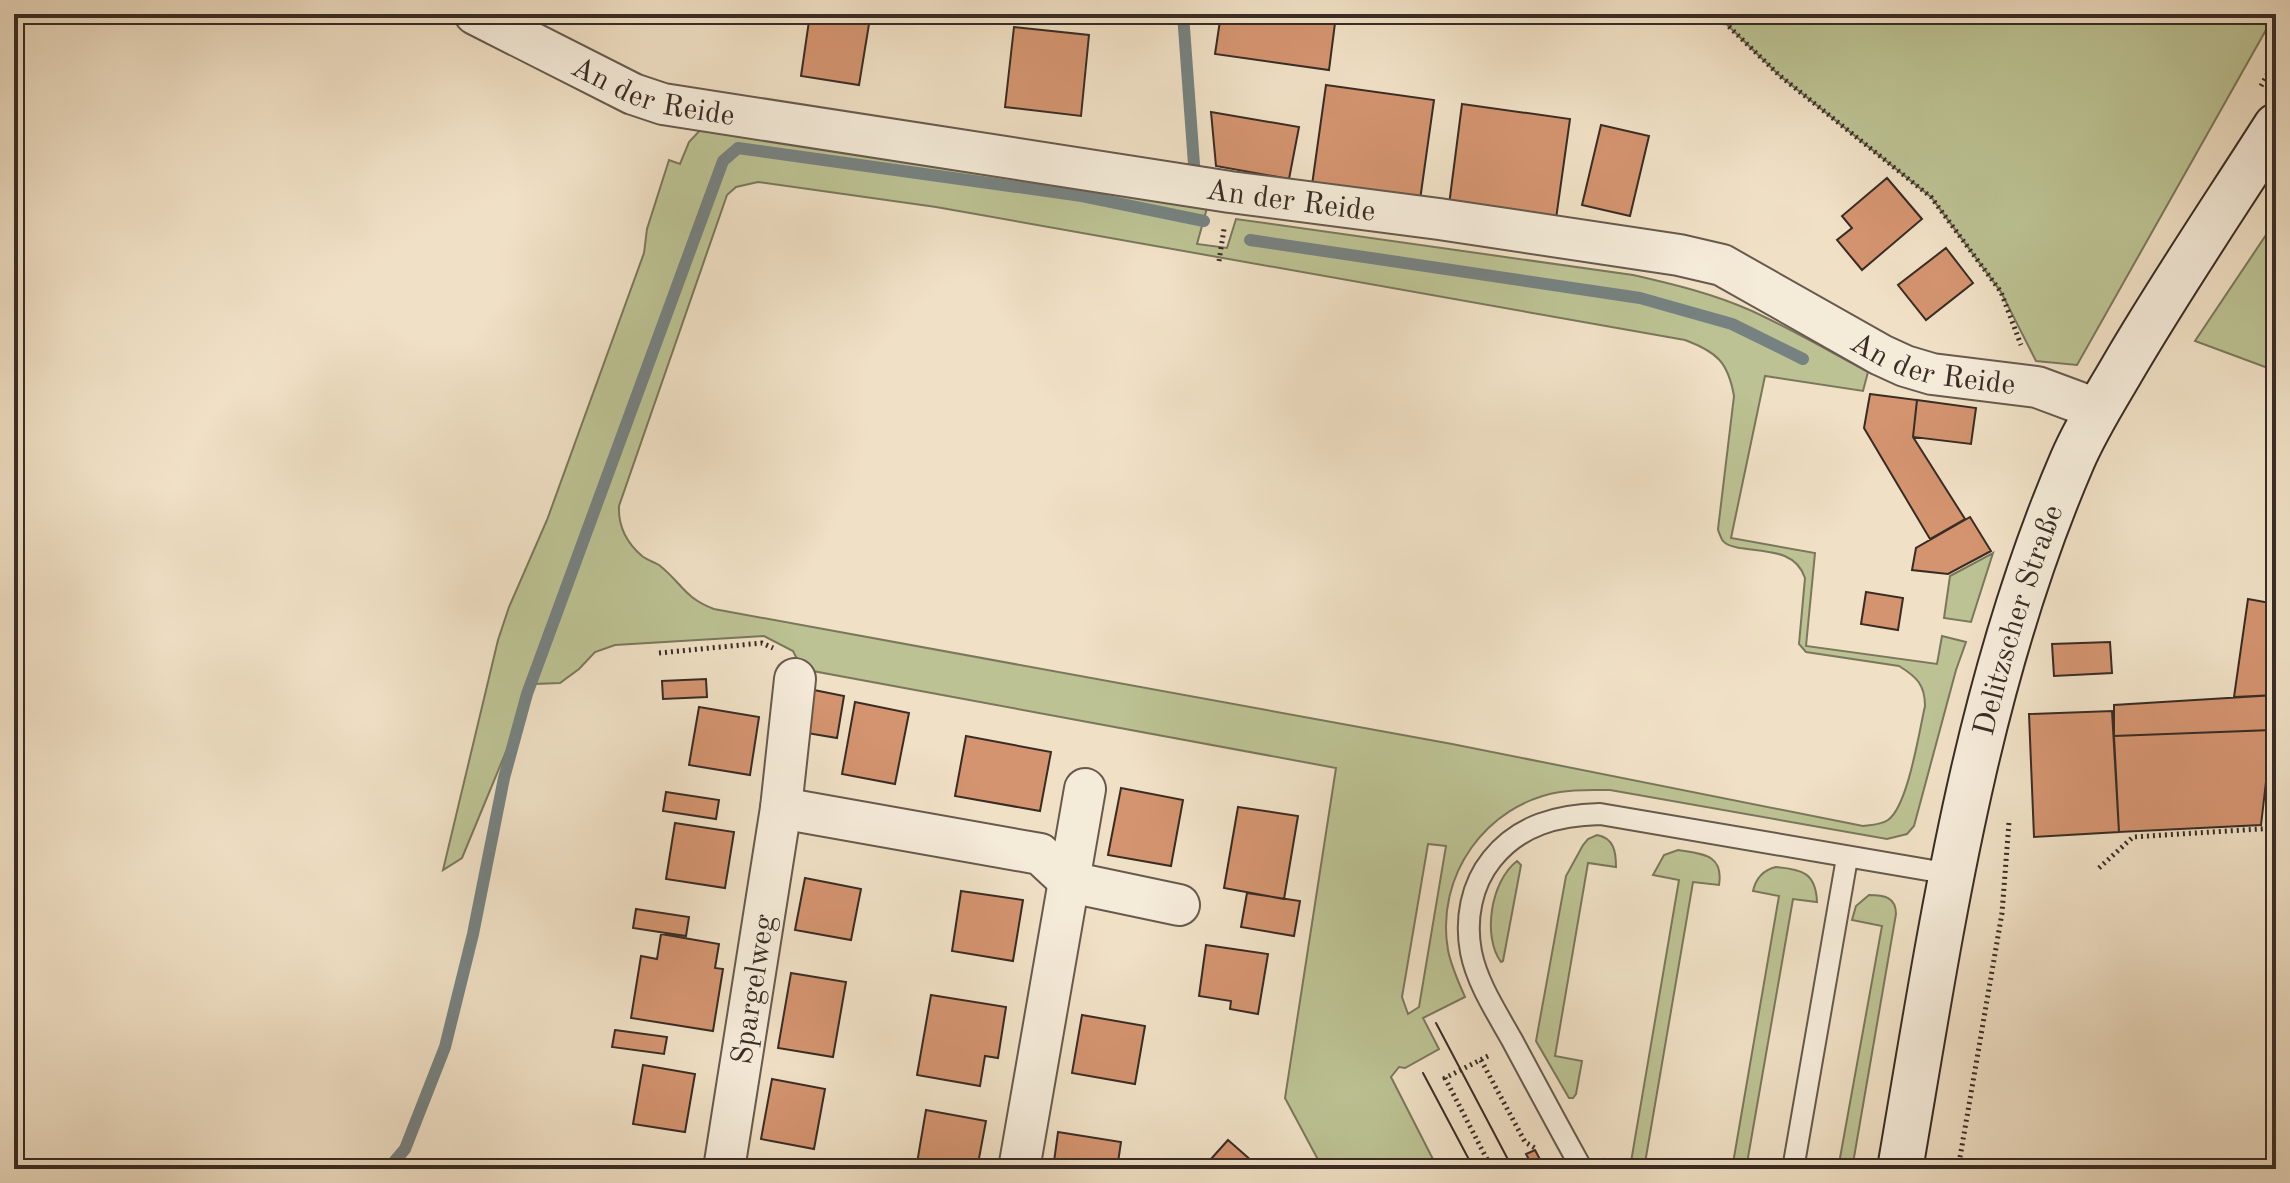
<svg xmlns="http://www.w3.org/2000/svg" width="2290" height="1183" viewBox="0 0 2290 1183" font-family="'Old Standard TT',serif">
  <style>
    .green { fill: #bcc293; stroke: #7a775c; stroke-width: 2; fill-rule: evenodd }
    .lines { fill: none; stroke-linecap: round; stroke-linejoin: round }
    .stream { stroke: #768281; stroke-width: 12 }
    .building { fill: #d3946f; stroke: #392c25; stroke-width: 2 }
    .service-casing { stroke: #67594d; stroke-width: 24 }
    .minor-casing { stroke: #67594d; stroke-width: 44 }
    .secondary-casing { stroke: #392c25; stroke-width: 48 }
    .path { stroke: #392c25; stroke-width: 5; stroke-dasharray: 2 4; stroke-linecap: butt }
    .service { stroke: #f5ebd9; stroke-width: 20 }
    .minor { stroke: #f5ebd9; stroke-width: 40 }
    .secondary { stroke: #f5ebd9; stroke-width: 44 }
    .tram { stroke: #392c25; stroke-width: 2 }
    .labels { text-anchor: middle; stroke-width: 6; stroke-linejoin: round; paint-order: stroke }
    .street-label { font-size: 30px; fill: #392c25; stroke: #f5ebd9 }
  </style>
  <rect width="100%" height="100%" fill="#f0e0c5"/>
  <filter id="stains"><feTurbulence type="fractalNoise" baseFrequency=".0025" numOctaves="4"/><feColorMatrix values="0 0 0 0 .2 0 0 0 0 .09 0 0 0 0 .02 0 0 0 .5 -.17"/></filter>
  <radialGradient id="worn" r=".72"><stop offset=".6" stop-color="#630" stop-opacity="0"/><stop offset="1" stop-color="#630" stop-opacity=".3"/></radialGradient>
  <path class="green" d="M1716 14H2275L2077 365 2036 361 2001 292 1931 197 1779 75Z
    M703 127 1207 208 1197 244 1227 248 1236 219 1633 275C1673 284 1714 294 1752 311 1791 329 1829 351 1868 372L1863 391 1765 376 1731 538 1815 553 1806 646 1937 664 1942 636 1966 642 1956 670 1914 826 1907 834 1887 839 1610 790C1593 790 1577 789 1560 792 1486 804 1435 876 1448 950 1451 966 1458 981 1465 997L1423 1018 1439 1049 1405 1068 1399 1067 1391 1077 1438 1169H1323L1285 1098 1336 768 802 669 793 651 764 636 615 645 595 652 579 669 560 683 534 684 462 858 443 870 498 640 509 607 547 520 644 253 647 229 669 160 680 164 689 142ZM758 182 936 207 1685 340C1717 352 1728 362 1734 396L1718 529C1718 531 1722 540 1723 541 1727 546 1735 547 1740 548 1766 552 1796 550 1805 578L1799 644 1806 652 1899 666C1917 677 1925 685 1925 706 1919 732 1908 806 1888 820 1881 825 1872 825 1863 826L1452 744 714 609C683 597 682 583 659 565 654 562 647 560 642 556 626 542 618 526 619 506L727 195 736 187ZM1428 844 1446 846 1419 1007 1408 1014 1402 997Z
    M2276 220V371L2195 341Z
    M1993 553 1971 622 1944 618 1950 576Z
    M1597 835C1614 838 1616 852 1616 867L1588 863 1555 1056 1582 1061 1576 1094 1573 1098H1569L1536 1041 1566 876 1583 845 1588 839Z
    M1678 850C1702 854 1724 854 1719 885L1693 882 1644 1169H1605L1604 1159 1631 1162 1679 880 1653 875 1664 855Z
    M1517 861 1521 865 1503 961 1501 962C1482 936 1491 881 1517 861Z
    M1776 867C1802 869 1816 873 1817 902L1793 899 1746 1169H1732L1779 896 1753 891C1756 878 1763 870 1776 867Z
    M1869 895C1884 895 1896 897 1896 914L1852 1169H1838L1882 926 1852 920 1856 906Z"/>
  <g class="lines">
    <path class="stream" d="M1183 14 1195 178
      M1250 240 1640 298 1732 324 1803 359
      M388 1169 405 1149 445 1047 473 934 504 778 527 694 723 161 738 148 1082 196 1204 221"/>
  </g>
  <path class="building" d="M810 14H843L870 18 859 85 801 76Z
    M1221 14H1268L1335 23 1329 70 1215 54Z
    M1014 27 1089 35 1081 116 1005 107Z
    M1326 85 1434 100 1420 200 1312 185Z
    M1462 104 1570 119 1556 219 1449 205Z
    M1211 112 1299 127 1289 179 1216 166Z
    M1601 125 1649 136 1630 216 1582 205Z
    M1887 178 1922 219 1862 270 1837 240 1852 228 1842 216Z
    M1946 248 1973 283 1926 320 1898 285Z
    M1870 394 1917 400 1913 437 1965 519 1930 539 1864 428Z
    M1917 400 1976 408 1971 444 1913 437Z
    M1970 517 1991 551 1948 574 1912 570 1916 548Z
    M1866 592 1903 598 1898 630 1861 624Z
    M2248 599 2276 604V695L2234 697Z
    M2110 642 2112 673 2054 676 2052 644Z
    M706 679 707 697 663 699 662 681Z
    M809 689 844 696 837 738 801 732Z
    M2276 695 2272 730 2114 736V705Z
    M855 702 909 713 895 784 842 774Z
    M699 707 759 717 750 775 689 765Z
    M2112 711 2119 832 2034 837 2029 714Z
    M2272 730 2261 825 2119 832 2114 736Z
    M966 736 1051 752 1040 811 955 796Z
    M1121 788 1183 800 1171 866 1108 855Z
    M666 792 719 800 716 819 663 811Z
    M1238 807 1298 816 1284 899 1224 888Z
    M675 823 734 832 725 888 666 879Z
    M805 878 861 889 851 940 795 930Z
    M961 891 1023 900 1013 961 952 951Z
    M1247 893 1300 901 1294 936 1241 927Z
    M636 909 689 917 686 936 633 928Z
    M661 934 719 944 715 968 723 969 713 1031 631 1018 641 956 657 959Z
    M1206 945 1268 954 1258 1014 1230 1009 1231 1001 1199 996Z
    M791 973 846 982 833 1057 778 1048Z
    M931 995 1006 1007 998 1058 985 1056 980 1086 917 1075Z
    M1082 1015 1145 1026 1135 1084 1072 1073Z
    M615 1030 667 1037 664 1054 612 1047Z
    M643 1065 695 1074 685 1132 633 1124Z
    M772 1079 825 1089 814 1149 761 1139Z
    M926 1110 986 1121 977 1169H916Z
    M1058 1132 1121 1142 1117 1169H1053Z
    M1228 1140 1261 1169H1202Z
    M1535 1150 1545 1169H1534L1526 1154Z"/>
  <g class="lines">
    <g class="service-casing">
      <path id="service" d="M1582 1169C1558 1126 1535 1083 1512 1040 1497 1013 1477 983 1471 952 1465 920 1471 885 1492 859 1519 825 1558 815 1600 814L1951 874
        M1793 1169 1847 858"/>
    </g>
    <g class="minor-casing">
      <g id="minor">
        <path id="s1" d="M475 14 633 94 663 104 1230 192 1439 219 1679 255 1722 265 1881 355 1905 366 1932 374 2037 387 2099 410"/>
        <path d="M781 808 1040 854 1070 882 1179 905"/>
        <path id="s2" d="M724 1169 781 808 795 679"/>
        <path d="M1019 1169 1085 789"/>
      </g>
    </g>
    <g class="secondary-casing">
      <g id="secondary">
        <path id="s3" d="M1900 1169C1941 930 1975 686 2072 461 2086 428 2106 397 2124 366 2172 284 2225 206 2276 126"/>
      </g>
    </g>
    <path class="path" d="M1716 14 1779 75 1931 197 2001 292 2021 345
      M2261 86 2276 58
      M1219 261 1224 229
      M659 653 762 643 773 648
      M2099 868 2133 837 2276 828
      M1488 1056 1445 1078 1492 1169
      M1481 1060 1525 1142 1535 1148
      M1958 1169 2002 913 2009 822"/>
    <use href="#service" class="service"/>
    <use href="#minor" class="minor"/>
    <use href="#secondary" class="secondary"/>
    <path class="tram" d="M1436 1023 1513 1169
      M1423 1073 1474 1169"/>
  </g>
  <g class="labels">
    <g class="street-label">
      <text dy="10" stroke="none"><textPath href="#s1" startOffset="196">An der Reide</textPath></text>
      <text dy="10" stroke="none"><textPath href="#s1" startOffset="844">An der Reide</textPath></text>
      <text dy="10" stroke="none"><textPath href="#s1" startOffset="1516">An der Reide</textPath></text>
      <text dy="10" stroke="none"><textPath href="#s3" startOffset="562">Delitzscher Straße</textPath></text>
      <text dy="10" stroke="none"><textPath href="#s2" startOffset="182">Spargelweg</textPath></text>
    </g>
  </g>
  <rect width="2290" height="1183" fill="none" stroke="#f0e0c5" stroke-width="48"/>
  <rect x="16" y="16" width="2258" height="1151" fill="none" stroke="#392c25" stroke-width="4"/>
  <rect x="24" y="24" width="2242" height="1135" fill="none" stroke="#392c25" stroke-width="2"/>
  <rect width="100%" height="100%" filter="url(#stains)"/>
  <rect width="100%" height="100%" fill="url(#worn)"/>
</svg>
